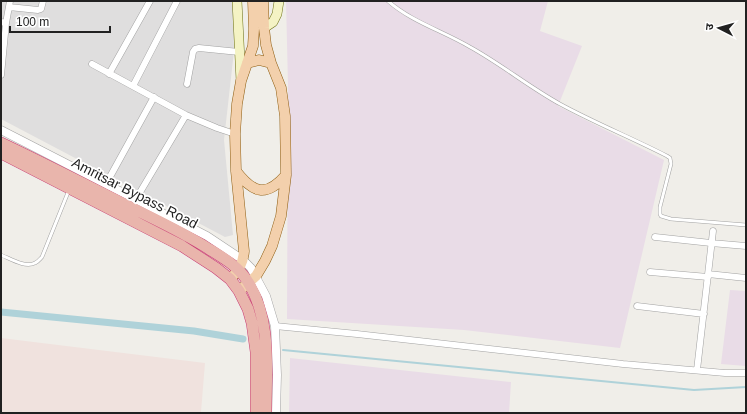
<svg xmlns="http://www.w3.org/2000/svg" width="747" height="414" viewBox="0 0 747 414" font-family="Arial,'Noto Sans Devanagari',sans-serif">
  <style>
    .residential { fill: #dfdede }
    .industrial { fill: #e9dce7 }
    .military { fill: #f0e2de }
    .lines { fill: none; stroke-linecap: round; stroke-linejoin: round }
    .stream { stroke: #afd2d9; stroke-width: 2 }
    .canal { stroke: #afd2d9; stroke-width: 7 }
    .service-casing { stroke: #a2a2a2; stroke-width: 4 }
    .minor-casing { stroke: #a2a2a2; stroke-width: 7 }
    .tertiary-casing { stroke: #a2a2a2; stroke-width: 9 }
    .secondary-casing { stroke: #6b6f11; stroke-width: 10 }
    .primary-casing { stroke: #8e5d11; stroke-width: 11 }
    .trunk-casing { stroke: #c93c75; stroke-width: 12 }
    .service { stroke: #fff; stroke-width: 3 }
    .minor { stroke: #fff; stroke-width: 6 }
    .tertiary { stroke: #fff; stroke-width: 8 }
    .secondary { stroke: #f4f3c4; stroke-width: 9 }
    .primary { stroke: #f3d0ac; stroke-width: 10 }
    .trunk { stroke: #e9b5ac; stroke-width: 11 }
    .labels { text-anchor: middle; stroke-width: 3.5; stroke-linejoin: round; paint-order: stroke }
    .street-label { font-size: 14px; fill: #212121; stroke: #fff }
  </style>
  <rect width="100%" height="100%" fill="#f0eee9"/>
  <path class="residential" d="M1 1H233L234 51 224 140 233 235 225 237 1 119Z"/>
  <path class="industrial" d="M286 1H548L540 31 582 46 558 106 664 160 620 348 464 330 287 319 288 85Z
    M730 290 746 291V366L721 364Z
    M290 358 511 382 509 413H289Z"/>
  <path class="military" d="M1 338 205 363 201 412 210 413H1Z"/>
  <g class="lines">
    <path class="stream" d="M283 350 694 390 746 387"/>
    <path class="canal" d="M1 312 194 331 243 339"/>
    <g class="service-casing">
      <path id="service" d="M388 1C412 22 443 31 470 47 501 64 529 87 560 104 595 123 632 138 667 156L670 158 671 164 660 207V214L661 216 671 219 746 225
        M1 255C11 259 25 268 35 263 38 262 40 259 42 257L69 190"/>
    </g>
    <g class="minor-casing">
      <path id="minor" d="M9 7 38 10 41 9 43 1
        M1 22 6 23 10 1
        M92 64 186 115 217 128 235 134
        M109 74 150 1
        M1 75 6 23
        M187 84 193 52 195 49 199 48 239 52
        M133 86 177 1
        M106 184 154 97
        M136 199 186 115
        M655 237 711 243 746 246
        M650 272 708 277
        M708 274 746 278
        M637 306 704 314
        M275 326 357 334 623 364 725 373H746
        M697 370 713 231"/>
    </g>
    <g class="tertiary-casing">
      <path id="tertiary" d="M1 130 207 236 243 260 251 268 266 296 275 326 277 375 276 413"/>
    </g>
    <g class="secondary-casing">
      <path id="secondary" d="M237 1 241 81
        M264 28 273 22 277 14 279 1"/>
    </g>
    <g class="primary-casing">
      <path id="primary" d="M247 63 259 60 271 63
        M236 171C253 193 266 198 286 175
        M230 279C239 270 243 264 244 251L236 171 235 134 237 104 241 81 253 46 254 29 253 1
        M239 291 256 276 265 261 272 246 281 216 286 175 285 116 281 88 271 63 266 45 264 28 263 1"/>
    </g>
    <g class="trunk-casing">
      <path id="trunk" d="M1 143C43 163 84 184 126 205 154 219 183 232 209 249 224 258 239 267 248 282 272 320 266 371 266 413
        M1 153 182 246 216 268 230 279 239 291 248 309 252 323 256 352V413"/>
    </g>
    <use href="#service" class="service"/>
    <use href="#minor" class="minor"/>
    <use href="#tertiary" class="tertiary"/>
    <use href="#secondary" class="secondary"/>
    <use href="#primary" class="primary"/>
    <use href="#trunk" class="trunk"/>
  </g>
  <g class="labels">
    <g class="street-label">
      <text transform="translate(135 193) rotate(27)" y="5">Amritsar Bypass Road</text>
    </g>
  </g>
  <rect width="747" height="414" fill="none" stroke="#212121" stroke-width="4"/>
  <g transform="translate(719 28) rotate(276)" stroke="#ffffff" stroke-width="3" paint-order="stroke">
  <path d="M0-3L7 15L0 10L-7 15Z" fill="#212121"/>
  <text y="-6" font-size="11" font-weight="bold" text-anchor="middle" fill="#212121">उ</text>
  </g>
  <path d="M10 26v6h100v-6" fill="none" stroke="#212121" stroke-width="2"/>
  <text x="16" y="26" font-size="12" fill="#212121" stroke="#ffffff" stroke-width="3" paint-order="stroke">100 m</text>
</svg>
